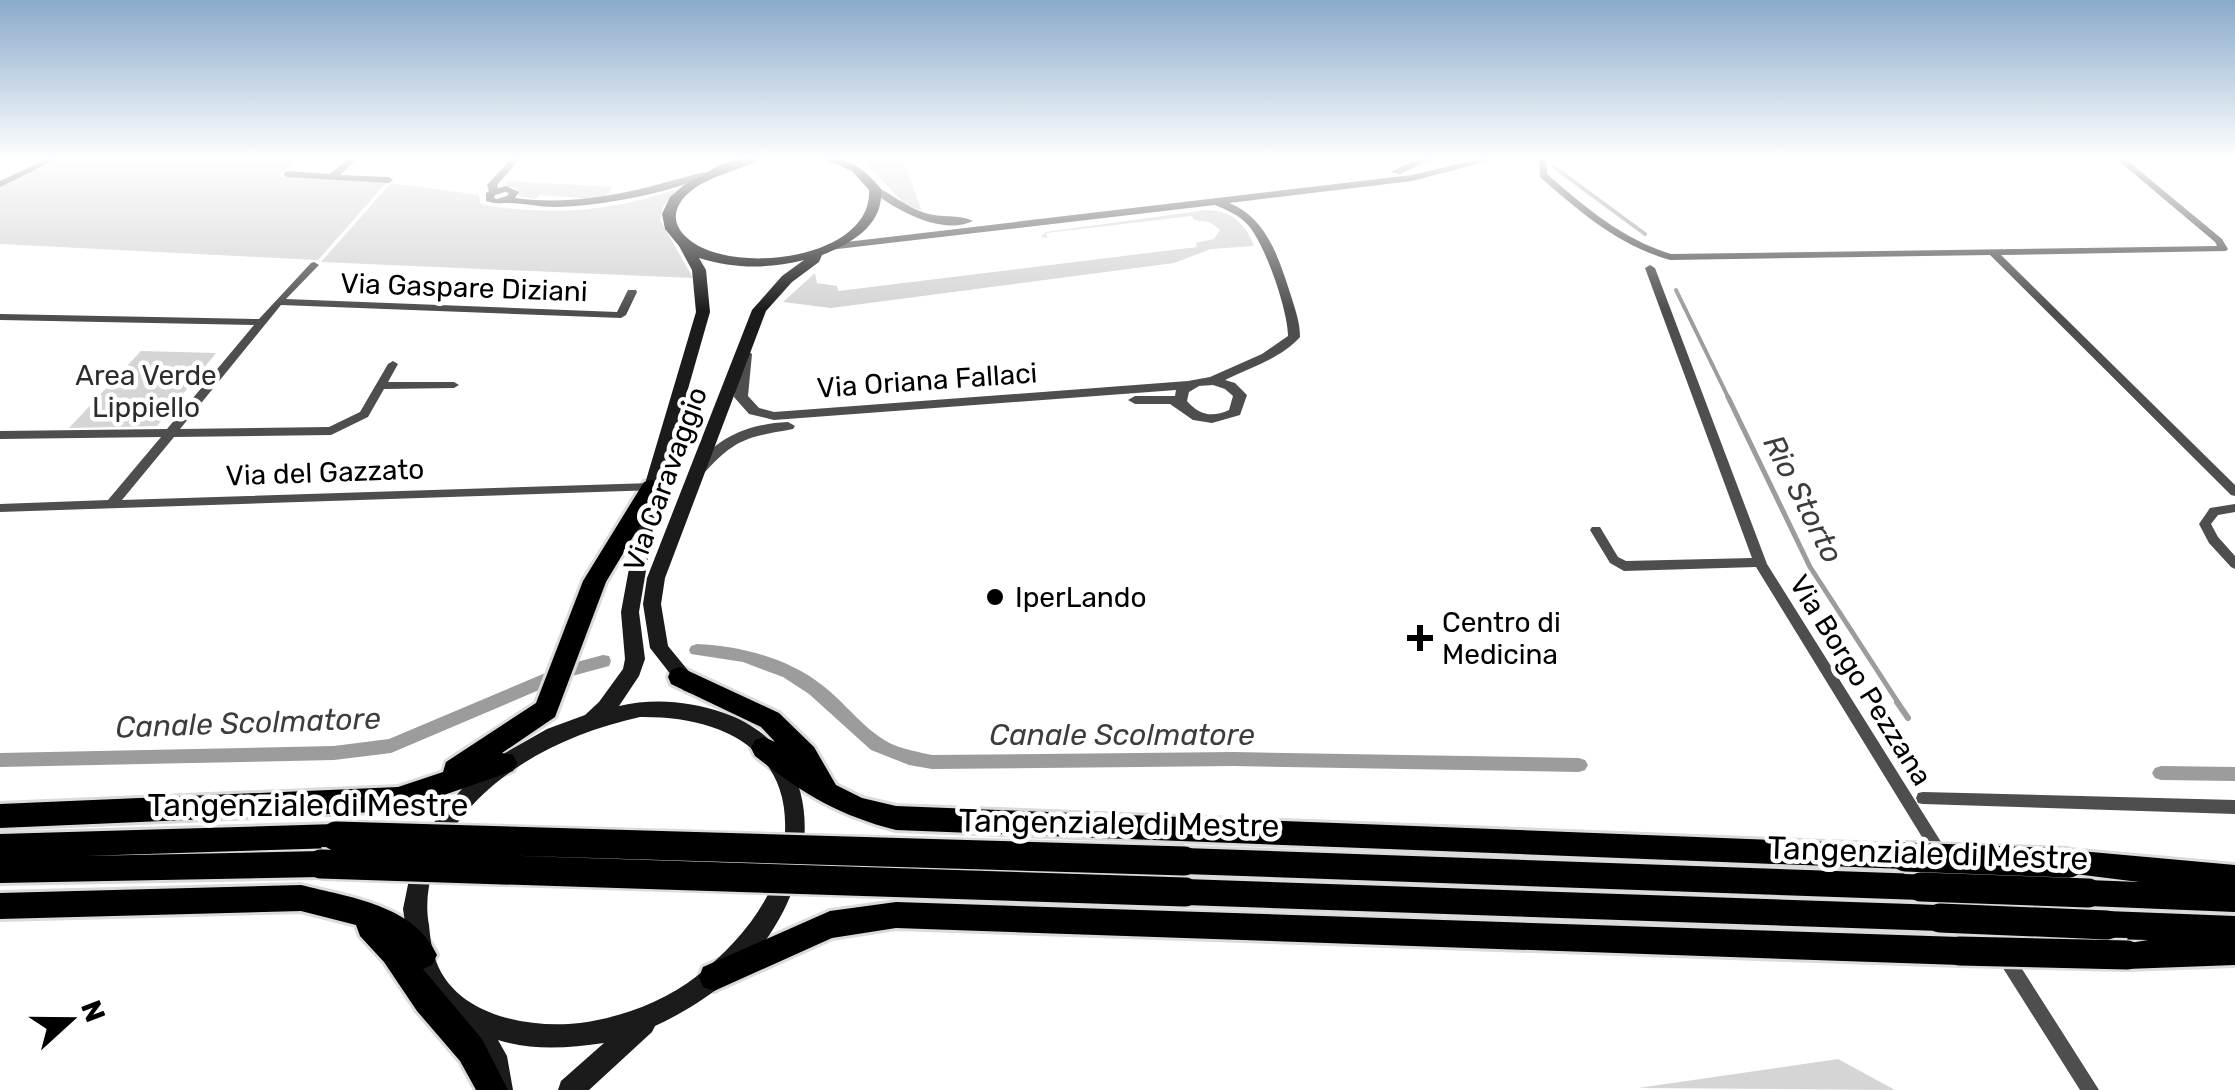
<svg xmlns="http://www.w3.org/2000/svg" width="2235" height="1090" viewBox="0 0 2235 1090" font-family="Rubik,sans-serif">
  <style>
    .green { fill: #d5d5d5 }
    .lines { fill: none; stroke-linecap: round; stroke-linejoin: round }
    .stream-far2 { stroke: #9c9c9c; stroke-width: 4 }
    .stream-far1 { stroke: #9c9c9c; stroke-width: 5 }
    .stream { stroke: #9c9c9c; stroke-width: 6 }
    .canal { fill: #9c9c9c; fill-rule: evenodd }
    .motorway-casing { stroke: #dbdbdb; stroke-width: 6 }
    .minor { fill: #4e4e4e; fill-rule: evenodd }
    .tertiary { fill: #4e4e4e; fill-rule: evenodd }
    .secondary { fill: #1b1b1b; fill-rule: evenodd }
    .motorway { fill: #000; fill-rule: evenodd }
    .motorway-bridge-casing { stroke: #dbdbdb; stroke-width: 34; stroke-linecap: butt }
    .motorway-bridge { stroke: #000; stroke-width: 29 }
    .poi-dot { fill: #000; stroke: #fff; stroke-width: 4 }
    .labels { text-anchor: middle; stroke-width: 9; stroke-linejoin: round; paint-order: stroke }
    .street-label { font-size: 28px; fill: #000; stroke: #fff }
    .park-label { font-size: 28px; fill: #2c2c2c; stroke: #fff }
    .poi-label { font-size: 28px; fill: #000; stroke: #fff; text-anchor: start }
    .water-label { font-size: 30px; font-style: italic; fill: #3d3d3d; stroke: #fff }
    .near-street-label { font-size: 32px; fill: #000; stroke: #fff }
  </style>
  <rect width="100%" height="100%" fill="#fff"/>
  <path class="green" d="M65 157H299L279 176 386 183 318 260 0 244V187Z
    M861 157H902L922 211 905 205Z
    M508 181 613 187 602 200 540 195 536 199 519 196 516 188 504 186Z
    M391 183 479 195 480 203 489 206C559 215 610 212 677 189L663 207 660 220 693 278 321 262Z
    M1206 210C1231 210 1246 224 1254 246L1211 249 1174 263 831 308 783 302 815 273 817 283 837 286 838 291 1197 247 1196 243 1214 239 1220 230 1210 222 1194 220 1192 216 1046 233 1047 238 1041 237 1046 232Z
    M141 351 216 353 157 426 69 428Z
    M1838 1059 1895 1090 1638 1088Z"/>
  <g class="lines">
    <path class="stream-far2" d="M1554 167 1645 234
      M1676 290 1729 399"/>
    <path class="stream-far1" d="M1728 397 1810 567 1899 704"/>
    <path class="stream" d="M1897 702 1908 718"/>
    <path class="canal" d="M697 644C741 646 787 658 822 685 847 704 865 732 894 745 906 750 919 752 932 755L1234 752 1579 758 1585 760 1588 765 1585 770 1579 772 1234 766 932 769 909 765 871 750 809 694 783 677 743 662 691 654 689 650 691 646Z
      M603 655 609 656 611 661 609 666 572 676 391 753 334 760 0 767V753L334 746 389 739 562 666Z
      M2161 766 2235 767V781L2161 780 2155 778 2152 773 2155 768Z"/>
    <g class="motorway-casing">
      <path id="motorway" d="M652 480 663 487 606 582 555 717 502 753 513 755 517 763 513 771 398 811 0 828V804L398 787 443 772 446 762 536 703 583 581 644 482Z
        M680 667 779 713 814 747 836 785 862 798 896 806 1905 845 1915 848 1919 857 1915 866 1905 869 896 830C837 815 802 793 755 756L751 748 755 740 764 737 775 742 761 727 671 684 668 677 671 670Z
        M336 824 346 827 350 836 346 845 336 848 85 856 321 851 331 855 335 864 331 873 321 877 0 883V834Z
        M1184 848 1921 874 1931 878 1935 887 1931 896 1921 900 1184 874 1174 870 1170 861 1174 852Z
        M2069 850 2235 865V912L2088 906 2078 902 2074 893 2078 884 2088 880 2139 882 2059 872 2055 863 2059 854Z
        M1185 879 1940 905 1950 908 1955 918 1950 928 1940 931 1185 905 1175 901 1171 892 1175 883Z
        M301 885C348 897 415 905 437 955L432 965 423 969 482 1039 508 1090H476L460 1061 417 1011 384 962 360 936 356 925 301 911 0 919V893Z
        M896 902 1960 937 1970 941 1975 951 1970 961 1960 965 896 928 832 938 714 991 703 987 699 977 703 967 830 911Z
        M2107 911 2235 916V965L2127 969 2117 965 2112 955 2117 945 2148 940 2107 939 2097 935 2092 925 2097 915Z"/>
    </g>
    <path class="minor" d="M51 157H62L0 187V181Z
      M350 157H359L340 175 389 177 393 180 389 183 287 177 283 174 287 171 330 174Z
      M513 157H522L497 185 498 188 506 186 519 192 515 198C581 207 640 190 703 172L707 175C673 193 595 207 555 207 539 207 524 203 508 203 499 203 495 204 486 201V193L489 191 487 185ZM505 192 509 193 507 196 497 199 494 198 495 195Z
      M1539 157H1547V174C1585 207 1622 239 1671 254L2217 246 2215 242 2114 157H2123L2222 239 2228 249 2226 251 2001 255 2235 485V496L2231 495 1990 255 1670 260C1618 245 1580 212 1540 177Z
      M314 262 319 265 317 267 286 299 617 312 628 290H636L637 292 626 315 621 318 281 305 180 429 329 427 360 412 388 364 393 361 398 364 388 382H454L459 385 454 388 384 389 368 417 331 435 174 437 122 500 652 483 658 487 656 490 0 512V504L108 500 161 437 0 439V431L167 429 254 325 0 320V314L259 319 311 263Z
      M1650 265 1655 268 1767 564 1948 853 1951 858 1948 863 1943 865 1938 863 1756 567 1624 571 1610 563 1590 530 1592 527H1600L1618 557 1626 561 1752 558 1645 268Z
      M2235 504V512L2218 515 2211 524 2218 537 2235 556V569L2231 567 2209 543 2199 524 2210 508Z
      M1923 792 2235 800V814L1923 804 1918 803 1916 798 1918 793Z
      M1983 914 1989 917 2099 1090H2080L1977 927 1975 922 1977 917Z"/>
    <path class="tertiary" d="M1422 157H1436L1400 174 1391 172Z
      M1486 157H1504L1412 181 1229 203C1268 218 1280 262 1292 299 1296 312 1300 323 1300 337 1280 359 1251 367 1225 380L1235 383 1247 395 1240 415 1212 423 1193 420 1170 404H1135L1128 400 1135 396H1175L1176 390 774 420 749 414 734 397 740 354 746 350 752 354 748 396 759 408 774 412 1188 381 1210 377 1262 354 1288 336C1288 310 1265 244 1248 225 1239 215 1227 210 1215 205L829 250 823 247 829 244 1412 175ZM1213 385 1225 389 1233 396 1229 410C1212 418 1199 415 1187 401L1189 392 1199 386Z
      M875 186C892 194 906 207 925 213 941 218 959 214 973 221 941 236 897 210 871 191L870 189Z
      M788 422 795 426 793 429C750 437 737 437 706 471L701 473 694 468C718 436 749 424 788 422Z"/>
    <path class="secondary" d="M744 157H763C738 173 702 175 682 200 673 212 674 224 684 235 724 278 873 261 869 190L852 171 819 157C848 157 863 167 881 189 884 225 852 243 822 255L819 262 792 282 766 311 665 578 661 604 668 646 700 685 697 690 690 693 683 690 650 648 643 604 647 578 752 310 782 276 804 260C768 269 735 269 699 258L706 270 710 312 660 487 639 612 645 659 639 676 619 706C654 698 689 701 724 713 825 749 821 861 768 937 740 977 698 1006 655 1026L652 1032 589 1090H558L561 1081 604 1043C568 1048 534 1051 498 1040L507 1056 513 1090H489L484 1061 461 1029 457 1020 428 992 410 955 403 909 412 865 436 819 467 783 505 753 547 729 585 715 599 702 623 669 625 659 621 612 644 487 696 312 692 270 679 246 665 229 662 214 670 197 684 185 720 165ZM640 717C714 716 789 744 785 832 782 892 743 940 697 976 663 1002 623 1017 580 1023 527 1029 451 1015 434 955 431 946 430 935 429 925 423 894 433 859 451 832 494 768 568 733 640 717Z"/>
    <use href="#motorway" class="motorway"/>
    <g class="motorway-bridge-casing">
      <path id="motorway-bridge" d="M336 836 1184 861
        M1905 857 2069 863
        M321 864 1185 892
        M1921 887 2088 893
        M1940 918 2107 925
        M1960 951 2127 955"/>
    </g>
    <use href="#motorway-bridge" class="motorway-bridge"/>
  </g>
  <linearGradient id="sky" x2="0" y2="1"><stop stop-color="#89aaca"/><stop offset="0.51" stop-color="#fff"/><stop offset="1" stop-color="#fff" stop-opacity="0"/></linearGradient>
  <rect width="2235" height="310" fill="url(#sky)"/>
  <g class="poi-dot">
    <circle cx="995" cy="597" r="10"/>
    <path d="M1415 623h10v10h10v10h-10v10h-10v-10h-10v-10h10z"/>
  </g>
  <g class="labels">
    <g class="street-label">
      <text transform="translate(464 287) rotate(2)" y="10">Via Gaspare Diziani</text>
      <text transform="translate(927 380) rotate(-4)" y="10">Via Oriana Fallaci</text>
      <text transform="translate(325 472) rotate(-2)" y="10">Via del Gazzato</text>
      <text transform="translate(665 479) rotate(-70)" y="10">Via Caravaggio</text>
      <text transform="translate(1861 680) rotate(58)" y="10">Via Borgo Pezzana</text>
    </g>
    <g class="park-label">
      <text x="146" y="385">Area Verde<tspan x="146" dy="32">Lippiello</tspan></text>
    </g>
    <g class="poi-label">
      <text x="1015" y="607">IperLando</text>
      <text x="1442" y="632">Centro di<tspan x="1442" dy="32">Medicina</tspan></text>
    </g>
    <g class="water-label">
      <text transform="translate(1803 499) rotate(63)" y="10">Rio Storto</text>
      <text transform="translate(248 723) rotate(-2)" y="10">Canale Scolmatore</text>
      <text x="1122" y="745">Canale Scolmatore</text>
    </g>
    <g class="near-street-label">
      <text x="308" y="816">Tangenziale di Mestre</text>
      <text transform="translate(1119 823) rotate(1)" y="11">Tangenziale di Mestre</text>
      <text transform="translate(1928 853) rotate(2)" y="11">Tangenziale di Mestre</text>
    </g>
  </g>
  <g transform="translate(70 1020) rotate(69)" stroke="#ffffff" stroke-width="8" paint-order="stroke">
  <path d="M0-8L18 38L0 25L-18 38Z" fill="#000000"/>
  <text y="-15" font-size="28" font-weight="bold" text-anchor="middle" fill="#000000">N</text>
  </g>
</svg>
